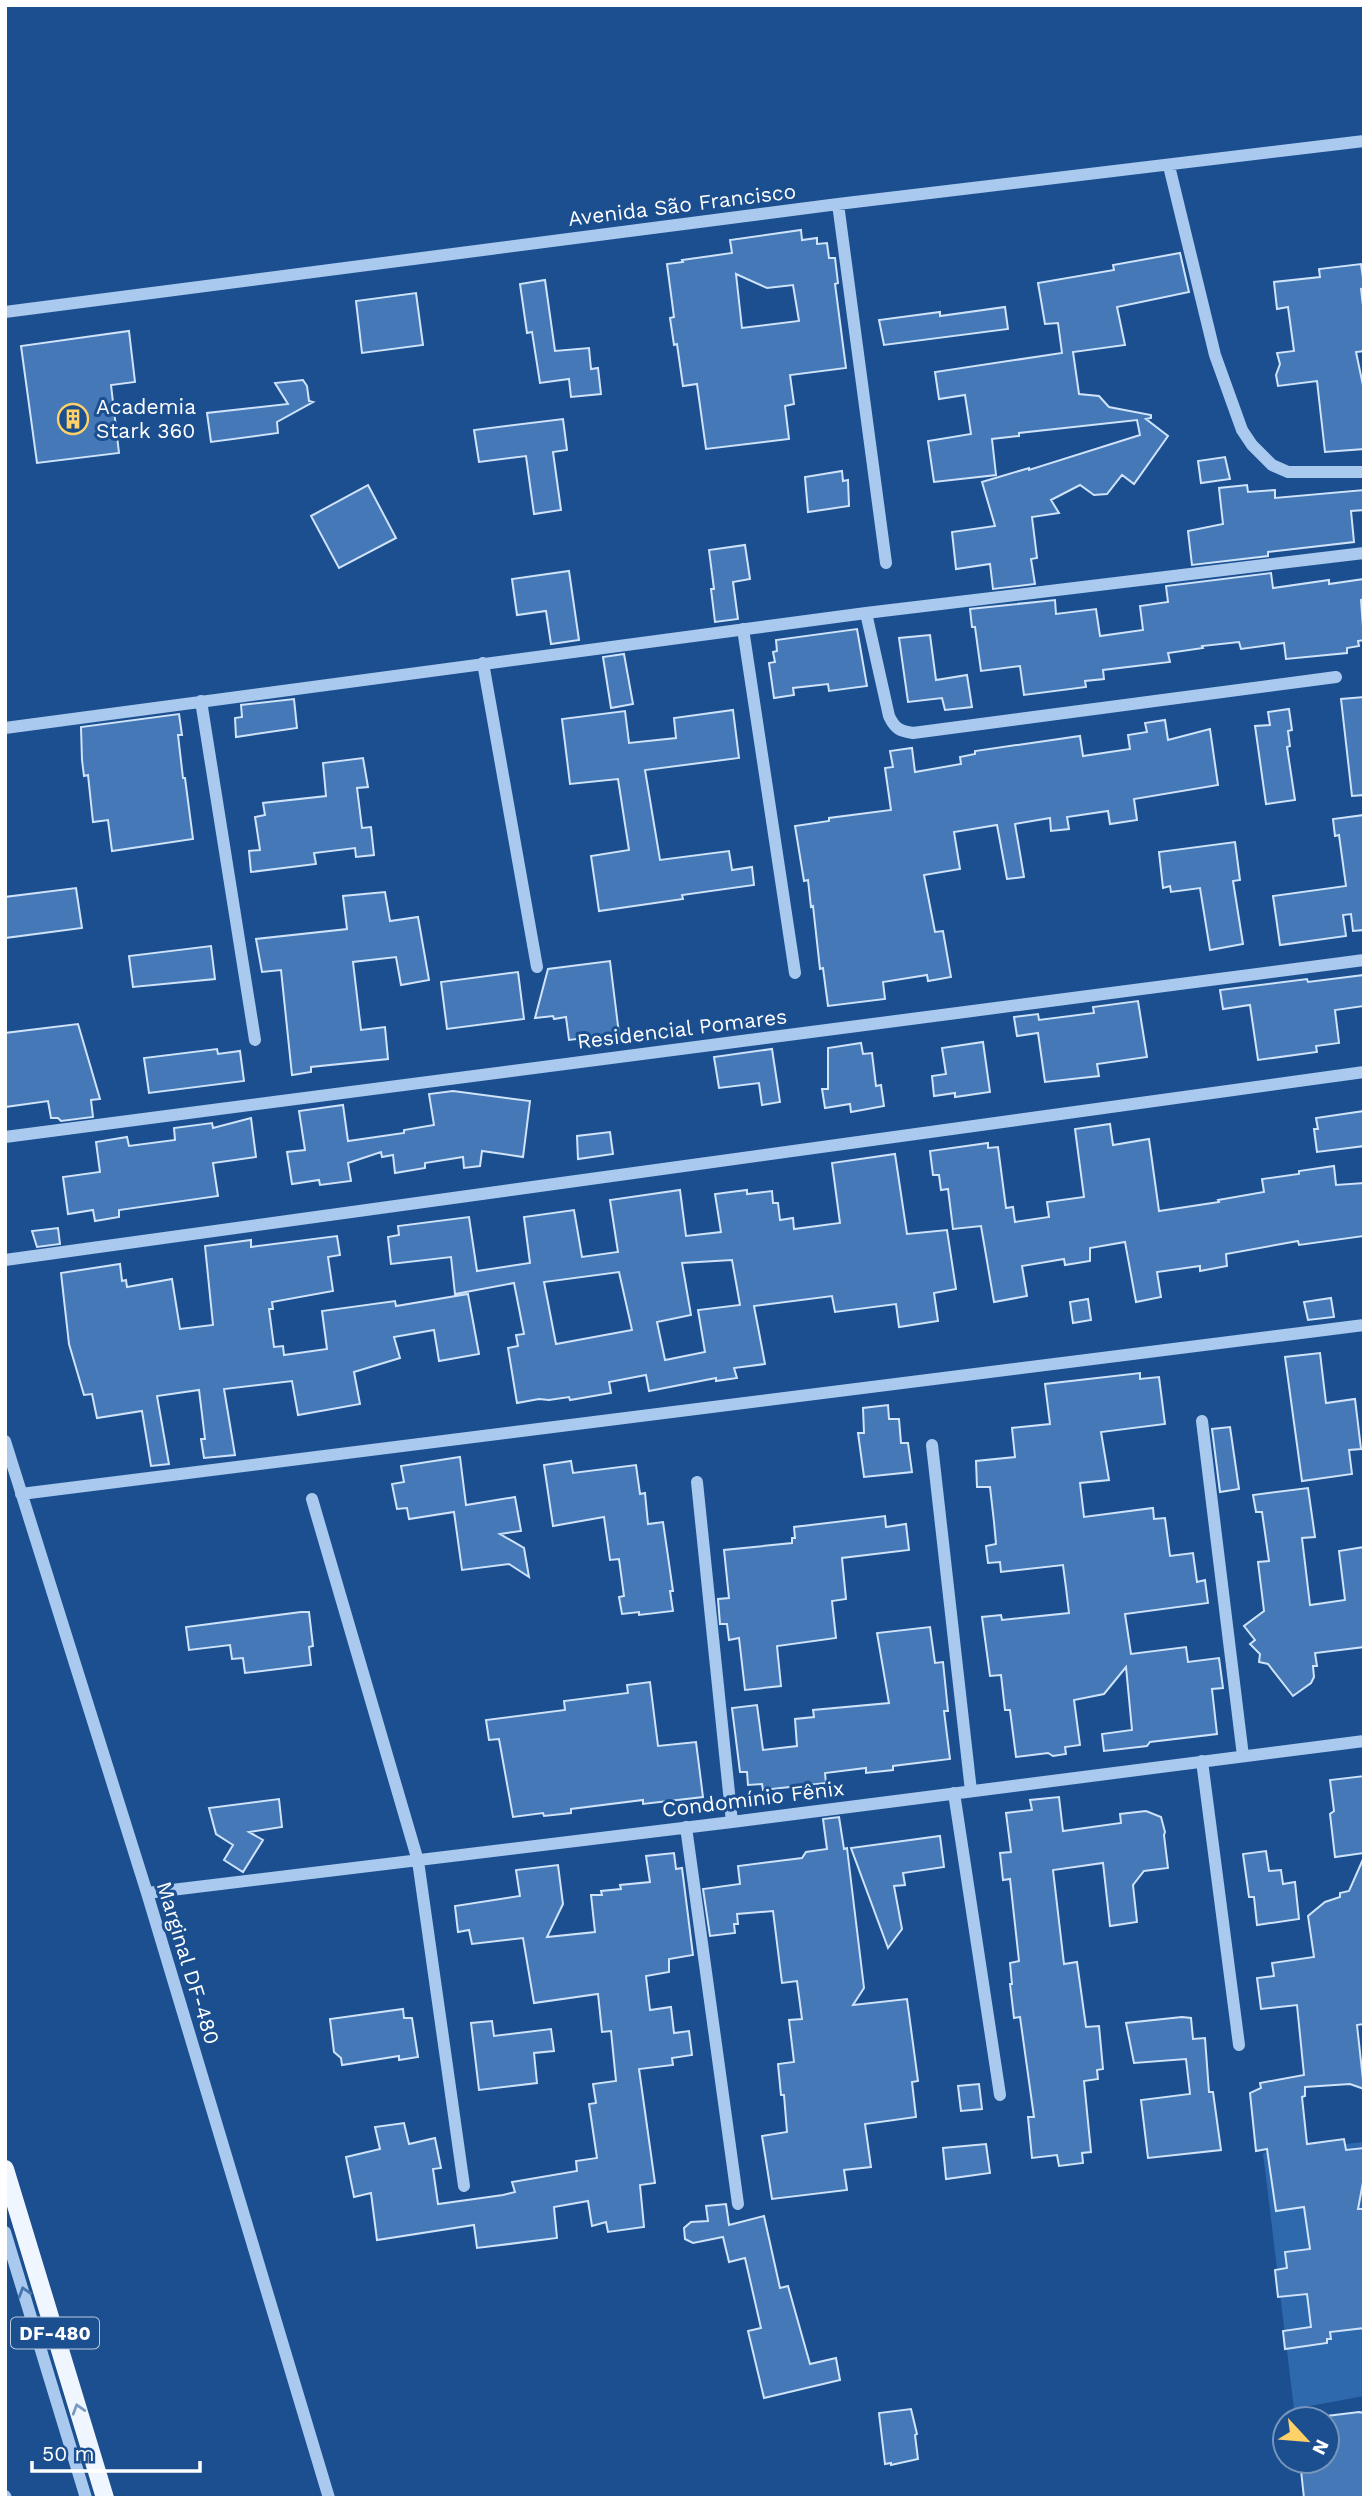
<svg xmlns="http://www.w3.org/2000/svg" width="1369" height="2503" viewBox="0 0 1369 2503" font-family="'Work Sans',sans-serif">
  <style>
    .green { fill: #2e69ad }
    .building { fill: #4478b7; stroke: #cfe3fa; stroke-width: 2; fill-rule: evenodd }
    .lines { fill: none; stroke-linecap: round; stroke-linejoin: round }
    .minor { stroke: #a9c9ee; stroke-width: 12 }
    .major { stroke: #f0f6ff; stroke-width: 18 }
    .oneway { stroke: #4674ac }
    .oneway2 { stroke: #7b9ac1 }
    .labels { text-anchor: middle; stroke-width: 6; stroke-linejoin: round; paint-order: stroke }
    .shield { fill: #1b4f8f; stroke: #bbcadd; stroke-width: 2 }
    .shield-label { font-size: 19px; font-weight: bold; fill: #fff }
    .street-label { font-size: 21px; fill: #fff; stroke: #1b4f8f }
    .poi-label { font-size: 21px; fill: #fff; stroke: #1b4f8f; text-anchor: start }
  </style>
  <rect width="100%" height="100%" fill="#1b4f8f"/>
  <path class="green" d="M1364 2142V2396L1294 2409 1263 2153Z"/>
  <path class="building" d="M801 230 802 240 817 238V244L827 243 829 258H835L838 283 835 284 846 368 790 375 794 404 785 406 789 439 706 449 697 384 683 386 677 344 674 345 670 318 674 317 667 264 683 262 682 260 732 253 730 240ZM736 274 767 288 793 285 799 321 742 328Z
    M1180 253 1189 292 1117 307 1125 345 1073 352 1079 394 1099 396 1109 407 1151 415V418L1146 419 1168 436 1134 484 1122 475 1107 494 1094 495 1080 485 1051 500 1059 513 1032 517 1037 558 1031 559 1035 584 993 589 990 564 956 569 952 532 995 526 982 482 1029 468V470L1140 435 1137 420 1019 433V436L992 439 996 475 934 482 928 441 971 434 965 395 939 399 935 372 1062 353 1058 323 1045 324 1038 283 1114 270 1113 265Z
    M1361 264 1364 285V288L1361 289 1364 314V351L1356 352 1364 390V449L1325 452 1317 381 1278 386 1276 375 1280 364 1277 353 1294 351 1288 307 1277 309 1274 282 1320 277 1319 269Z
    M545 280 555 351 589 348 591 369 598 368 601 394 571 397 569 379 540 383 532 332 527 333 520 284Z
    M416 293 423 345 362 353 356 301Z
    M1005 307 1008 329 884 345 879 320 940 312V316Z
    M129 331 135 382 111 385 119 453 37 463 21 346Z
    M303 380 307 386 309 401 313 402 277 422 278 433 211 442 207 413 288 404 275 383Z
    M563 419 567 450 553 452 561 510 534 514 526 456 479 462 474 430Z
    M1225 457 1230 479 1201 483 1198 461Z
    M842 471 843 481 848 480 849 506 808 512 805 477Z
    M368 485 396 538 339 568 311 516Z
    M1247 485 1248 492 1275 490V498L1364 490V510L1351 511 1354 542 1268 552V556L1192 565 1188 531 1223 524 1219 488Z
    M745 545 750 579 733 582 738 619 715 622 711 589H714L709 550Z
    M569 571 579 640 551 644 546 611 517 615 512 579Z
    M1271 573 1273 588 1329 580V584L1364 579V599L1361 600 1364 640 1358 641 1359 646 1347 648V653L1286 659 1284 643 1241 649 1239 642 1202 646 1203 648 1168 653 1170 662 1103 670 1104 679 1085 681 1086 687 1024 695 1020 666 981 671 975 627H972L970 609 1055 600 1056 614 1096 609 1100 636 1143 630 1140 606 1168 602 1166 586Z
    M857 629 867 686 829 691 828 684 793 688 794 695 774 698 769 663 775 662 773 652 777 651 776 640Z
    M930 635 936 680 967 675 972 707 945 710 942 698 908 702 899 638Z
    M624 654 633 704 611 708 603 657Z
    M1364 697V795L1352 796 1341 699Z
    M294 699 297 728 236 737 235 718 242 717 241 705Z
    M1289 709 1292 730 1288 731 1290 746 1287 747 1295 800 1266 804 1255 726 1270 725 1268 712Z
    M733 710 739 758 645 770 660 860 729 851 732 870 752 867 754 885 682 895 683 899 599 911 591 856 629 850 618 779 570 784 562 719 625 711 629 743 676 738 674 718Z
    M179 714 182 735H178L183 778H185L193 839 112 851 108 820 93 822 88 775 84 776 82 760 81 727Z
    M1165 720 1168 740 1210 729 1218 785 1134 799 1137 820 1110 824 1108 811 1067 817 1069 829 1051 831 1050 818 1015 824 1024 877 1007 879 997 825 954 832 960 869 924 875 935 932 943 931 951 977 928 981 927 975 883 982 885 999 828 1006 823 968 820 969 813 906 811 907 808 880 804 881 795 826 829 821V818L891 810 885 768 893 767 890 751 912 748 915 772 961 764 960 757 975 754V751L1080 736 1083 756 1130 749 1128 735 1147 732 1145 723Z
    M363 758 368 787 357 788 362 828 371 827 374 855 356 857 355 848 314 853 316 864 251 872 249 851 260 850 255 817 265 815 263 803 326 796 323 763Z
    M1364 815V930L1353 931 1351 914 1343 915 1346 936 1280 945 1273 896 1346 886 1339 835 1335 836 1333 819Z
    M1235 842 1240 880 1233 881 1243 944 1210 950 1200 888 1171 892 1170 886 1163 888 1159 852Z
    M76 888 82 928 5 938V897Z
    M385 892 390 921 418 917 429 980 401 985 396 957 353 962 361 1030 385 1027 388 1059 311 1067V1072L292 1075 281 970 262 972 256 939 347 929 343 896Z
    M211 946 215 979 133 987 129 956Z
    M610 961 619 1034 569 1040 566 1017 554 1019 553 1016 535 1018 548 969Z
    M518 972 524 1019 447 1029 441 982Z
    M1364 975V1006L1335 1010 1339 1043 1316 1046 1317 1052 1258 1060 1250 1005 1223 1009 1220 990 1307 979 1308 982Z
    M1138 1001 1147 1057 1097 1064 1099 1076 1045 1082 1038 1033 1017 1036 1014 1017 1038 1014 1039 1020 1094 1013 1093 1007Z
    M78 1024 100 1099 91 1100 93 1117 61 1121 58 1118H51L48 1101 5 1107V1033Z
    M983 1042 990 1092 955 1097V1093L934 1096 932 1076 946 1074 942 1048Z
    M861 1043 863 1054 872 1053 876 1086 881 1085 884 1106 851 1112 850 1104 825 1108 822 1089H828V1048Z
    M217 1049 218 1054 240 1051 244 1081 149 1093 144 1058Z
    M772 1049 780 1102 762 1105 759 1083 719 1088 714 1057Z
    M453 1091 530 1101 523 1157 482 1151 480 1166 464 1168 463 1157 425 1163V1168L395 1173 393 1155 382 1157 381 1152 348 1163 351 1181 320 1185 319 1180 292 1184 287 1152 305 1150 299 1111 343 1105 348 1141 404 1133V1130L434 1125 429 1094Z
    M1364 1111V1146L1317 1152 1314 1129H1318L1316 1118Z
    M251 1118 256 1157 213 1163 218 1196 119 1210V1217L95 1221 93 1210 68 1214 63 1177 100 1172 96 1142 127 1137 129 1146 175 1140 174 1128 212 1123 213 1128Z
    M1110 1124 1113 1145 1149 1139 1159 1211 1219 1202 1218 1200 1264 1192 1262 1179 1299 1174V1171L1334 1166 1336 1185 1364 1183V1236L1299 1245 1298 1241 1226 1254 1227 1266 1200 1271V1266L1157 1272 1161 1297 1136 1302 1125 1242 1090 1248V1261L1065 1265 1064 1259 1022 1266 1027 1296 994 1302 981 1226 953 1229 948 1189 941 1190 939 1175H933L930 1151 988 1143V1148L998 1147 1006 1208 1013 1207 1015 1222 1049 1217 1047 1202 1084 1197 1075 1129Z
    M610 1132 613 1154 578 1159 577 1136Z
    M895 1154 907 1234 947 1230 956 1289 934 1293 938 1321 899 1327 896 1304 835 1312 832 1296 754 1306 765 1364 734 1368 737 1378 716 1381V1378L649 1391 646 1375 609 1382 611 1393 570 1400 569 1397 549 1400 539 1399 517 1403 508 1348 518 1346 516 1335 524 1334 514 1283 455 1294 451 1257 391 1264 388 1237 399 1235 398 1226 469 1217 477 1271 530 1263 524 1217 574 1210 582 1257 618 1252 610 1200 680 1190 686 1236 721 1232 715 1194 747 1190V1194L772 1191 773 1203H778L780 1220 793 1218 794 1229 840 1223 832 1163ZM732 1260 740 1305 698 1310 705 1352 665 1360 657 1322 691 1315 682 1263ZM619 1272 632 1330 556 1344 544 1282Z
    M58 1228 60 1244 37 1247 32 1231Z
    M337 1236 340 1255 328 1257 333 1291 272 1302 273 1309H269L274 1347 283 1346 284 1355 327 1349 322 1311 395 1301 396 1306 468 1294 479 1354 439 1361 434 1330 394 1337 400 1358 354 1372 360 1404 298 1415 292 1381 224 1389 235 1455 204 1458 201 1439H205L199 1390 157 1396 169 1464 151 1466 142 1411 97 1418 92 1394 84 1395 69 1344 61 1273 120 1264 122 1281 126 1280 127 1287 172 1279 180 1329 213 1325 205 1246 251 1240V1247Z
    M1331 1298 1334 1317 1308 1320 1304 1302Z
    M1088 1299 1091 1320 1073 1323 1070 1302Z
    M1320 1353 1326 1403 1355 1399 1361 1449 1349 1450 1352 1474 1302 1481 1285 1357Z
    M1140 1373V1379L1159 1377 1165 1424 1101 1432 1109 1480 1080 1483 1084 1517 1153 1508 1154 1519 1165 1518 1170 1556 1193 1553 1197 1582 1205 1580 1208 1603 1125 1614 1131 1654 1186 1647 1188 1662 1219 1658 1223 1688 1212 1689 1217 1734 1150 1742 1147 1746 1104 1751 1102 1734 1132 1730 1126 1667 1104 1694 1074 1700 1080 1745 1065 1747 1066 1754 1053 1756 1048 1753 1016 1757 1010 1710H1005L1001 1675 990 1676 982 1617 1001 1615 1002 1620 1069 1613 1066 1588 1063 1565 1001 1572 1000 1562 988 1563 986 1546 996 1544 994 1522 990 1487H977L976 1461 1015 1457 1012 1428 1050 1424 1045 1384Z
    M888 1405 889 1419H899L901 1443H908L912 1472 864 1477 858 1433H864L863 1408Z
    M1230 1427 1239 1489 1220 1492 1212 1429Z
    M460 1457 466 1505 515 1497 521 1531 500 1534 524 1548 529 1577 509 1564 462 1570 454 1512 409 1519 407 1508 397 1509 392 1484 404 1482 401 1466Z
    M571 1461 573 1473 636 1465 640 1494 645 1493 648 1524 663 1522 673 1591H670L673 1611 639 1615V1612L622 1614 619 1597 624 1596 619 1559 610 1560 604 1517 553 1526 544 1465Z
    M1308 1488 1315 1537 1302 1538 1310 1605 1345 1600 1339 1551 1364 1547V1647L1315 1653 1317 1666H1313L1314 1677 1311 1683 1293 1696 1268 1664 1259 1662 1260 1654 1250 1644 1255 1640 1244 1626 1264 1611 1258 1562 1269 1561 1262 1512H1256L1253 1495Z
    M885 1516 886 1527 906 1524 909 1550 842 1558 846 1599 832 1601 836 1638 777 1646 781 1686 745 1690 739 1638 729 1640 727 1624H720L718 1599 729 1598 724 1550 792 1543V1538H795L794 1527Z
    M301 1612H309L313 1646 309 1647 311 1665 245 1673 243 1658 232 1659 230 1645 189 1650 186 1627Z
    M930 1627 935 1663 943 1662 948 1711H944L950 1759 893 1766V1770L866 1773V1768L825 1773 826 1783 763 1790 762 1784 748 1785 747 1772H740L732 1708 757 1705 763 1750 797 1746 795 1719 814 1717 813 1710 889 1703 877 1633Z
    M650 1682 658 1746 696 1742 703 1797 643 1804V1800L571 1809V1813L544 1816 543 1813 513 1817 499 1739 489 1740 486 1720 565 1710 564 1701 628 1693 627 1685Z
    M1364 1776V1853L1335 1857 1330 1814 1334 1811 1330 1780Z
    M1059 1797 1063 1831 1121 1823 1120 1814 1146 1811 1161 1817 1165 1832 1164 1835 1168 1868 1144 1871 1133 1885 1137 1922 1110 1926 1103 1863 1053 1870 1064 1964 1077 1962 1086 2027 1099 2026 1103 2069 1097 2070 1098 2079 1084 2081 1091 2152 1082 2153 1083 2163 1059 2166 1057 2155 1032 2158 1028 2117H1034L1020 2017 1014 2018 1010 1984H1012L1010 1963 1019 1961 1010 1879 1003 1880 1000 1853 1011 1852 1006 1813 1032 1810 1030 1800Z
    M279 1799 282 1827 249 1832 263 1840 243 1872 224 1860 233 1845 216 1834 209 1808Z
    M839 1817 844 1849 847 1848 864 1988 853 2005 907 1999 918 2081 912 2082 916 2117 865 2124 871 2167 844 2170 847 2190 772 2199 762 2136 787 2132 784 2095H781L778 2064 794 2062 789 2020 802 2019 797 1981 782 1983 773 1911 737 1914 738 1924H734L735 1933 710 1936 703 1889 740 1884 738 1866 802 1858 806 1852 827 1849 823 1819Z
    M940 1836 944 1867 903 1873 905 1885 894 1886 902 1929 888 1948 851 1848Z
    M1266 1851 1269 1871 1281 1870 1283 1884 1295 1882 1299 1919 1257 1925 1254 1897H1249L1243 1854Z
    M674 1853 676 1869 682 1868 693 1955 669 1959V1972L646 1976 650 2010 671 2007 674 2033 689 2031 692 2055 672 2058 673 2065 639 2069 655 2183 640 2185 644 2227 608 2232 606 2222 592 2226 588 2201 554 2207 557 2238 477 2248 474 2225 377 2240 371 2193 354 2197 346 2157 380 2149 375 2127 404 2123 409 2144 435 2138 441 2168 433 2169 438 2204 503 2195 515 2192 512 2182 577 2171 576 2161 597 2158 589 2104 596 2103 593 2084 616 2081 611 2031 602 2032 598 1994 534 2003 523 1938 472 1944 469 1930 458 1932 455 1906 520 1896 516 1870 558 1865 563 1904 547 1937 595 1932 591 1895H602L601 1891 621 1889 620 1885 650 1882 646 1856Z
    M1364 1857V2024L1357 2025 1364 2089 1350 2084 1305 2087V2096L1302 2097 1307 2144 1344 2139 1346 2150 1364 2148V2177L1358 2209H1364V2328L1330 2332 1331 2339H1327V2343L1285 2349 1283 2331 1311 2327 1307 2294 1278 2297 1275 2270 1287 2268 1285 2252 1310 2249 1304 2207 1276 2211 1267 2149 1256 2151 1250 2093 1261 2088 1260 2083 1304 2075 1297 2005 1261 2009 1257 1978 1274 1976 1272 1963 1314 1957 1308 1916 1325 1902 1340 1897V1893L1349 1891Z
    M403 2009 404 2018H412L418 2057 399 2060V2056L342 2065 341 2058 334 2052 330 2019Z
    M1182 2017 1191 2018 1193 2039 1205 2038 1209 2092H1213L1221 2150 1148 2158 1141 2100 1190 2094 1186 2059 1134 2063 1126 2023Z
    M492 2021 494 2036 551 2029 554 2051 534 2053 537 2083 479 2090 471 2023Z
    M979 2084 982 2109 961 2111 958 2086Z
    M986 2144 990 2173 946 2179 943 2148Z
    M726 2204 729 2225 764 2216 780 2288 788 2286 810 2364 836 2358 840 2380 764 2398 748 2331 761 2328 745 2258 729 2262 723 2237 693 2243 685 2239 684 2228 691 2222 708 2221 706 2206Z
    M911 2409 917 2434 915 2435 918 2459 891 2465V2463L885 2464 879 2413Z
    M1359 2412 1364 2413V2498H1304L1300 2461H1327V2416Z"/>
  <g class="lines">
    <path class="minor" d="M1169 166 1215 355 1242 430 1252 445 1272 465 1288 472H1364
      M838 204 886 563
      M5 312 838 204 1364 141
      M866 613 889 716C895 729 900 731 913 733L1336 677
      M743 629 795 973
      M483 663 537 967
      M201 701 255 1040
      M5 728 866 613 1364 553
      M5 1137 1364 960
      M5 1260 1364 1072
      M1202 1421 1243 1756
      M5 1441 147 1893 329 2498
      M932 1445 971 1791
      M697 1482 732 1822
      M21 1494 1364 1325
      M312 1499 418 1861 464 2186
      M1202 1761 1239 2045
      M954 1793 1000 2095
      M686 1827 738 2204
      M147 1893 732 1822 1364 1741
      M5 2232 86 2498
      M5 2496 6 2498"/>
    <path class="major" d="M5 2169 105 2498"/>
  </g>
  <defs><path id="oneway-chevron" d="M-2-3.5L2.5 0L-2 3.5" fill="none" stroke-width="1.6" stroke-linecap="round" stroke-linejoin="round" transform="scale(1.75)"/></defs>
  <use class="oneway" href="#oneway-chevron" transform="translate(24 2292) rotate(-107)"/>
  <use class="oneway2" href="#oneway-chevron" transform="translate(78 2409) rotate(-107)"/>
  <defs>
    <g id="building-ring" transform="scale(1.575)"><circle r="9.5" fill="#1b4f8f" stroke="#ffd166" stroke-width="1.5"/><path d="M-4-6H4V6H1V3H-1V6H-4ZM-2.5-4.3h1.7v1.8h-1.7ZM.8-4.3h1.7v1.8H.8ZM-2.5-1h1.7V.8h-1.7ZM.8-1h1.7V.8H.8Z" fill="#ffd166"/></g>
  </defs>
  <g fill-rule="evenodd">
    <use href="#building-ring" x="73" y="419"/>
  </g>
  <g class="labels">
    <rect class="shield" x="11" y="2317.5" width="88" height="31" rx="5"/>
    <g class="shield-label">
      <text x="55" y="2340">DF-480</text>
    </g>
    <g class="street-label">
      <text transform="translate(682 205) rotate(-7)" y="7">Avenida São Francisco</text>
      <text transform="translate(682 1029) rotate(-7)" y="7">Residencial Pomares</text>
      <text transform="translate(753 1799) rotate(-7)" y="7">Condomínio Fênix</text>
      <text transform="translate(188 1963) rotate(73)" y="7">Marginal DF-480</text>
    </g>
    <g class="poi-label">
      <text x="96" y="414">Academia<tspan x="96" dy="24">Stark 360</tspan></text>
    </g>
  </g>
  <rect width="1369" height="2503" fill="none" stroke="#ffffff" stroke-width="14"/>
  <g transform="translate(1306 2440) rotate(116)"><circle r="33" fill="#1b4f8f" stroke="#7695bc" stroke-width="2"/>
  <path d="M0-5L12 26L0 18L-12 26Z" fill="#ffd166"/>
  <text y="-10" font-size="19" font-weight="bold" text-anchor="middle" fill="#ffffff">N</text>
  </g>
  <path d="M32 2461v10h168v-10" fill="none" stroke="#ffffff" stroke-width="3.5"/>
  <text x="42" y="2461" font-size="21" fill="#ffffff" stroke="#1b4f8f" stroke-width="5" paint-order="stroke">50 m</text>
</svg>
